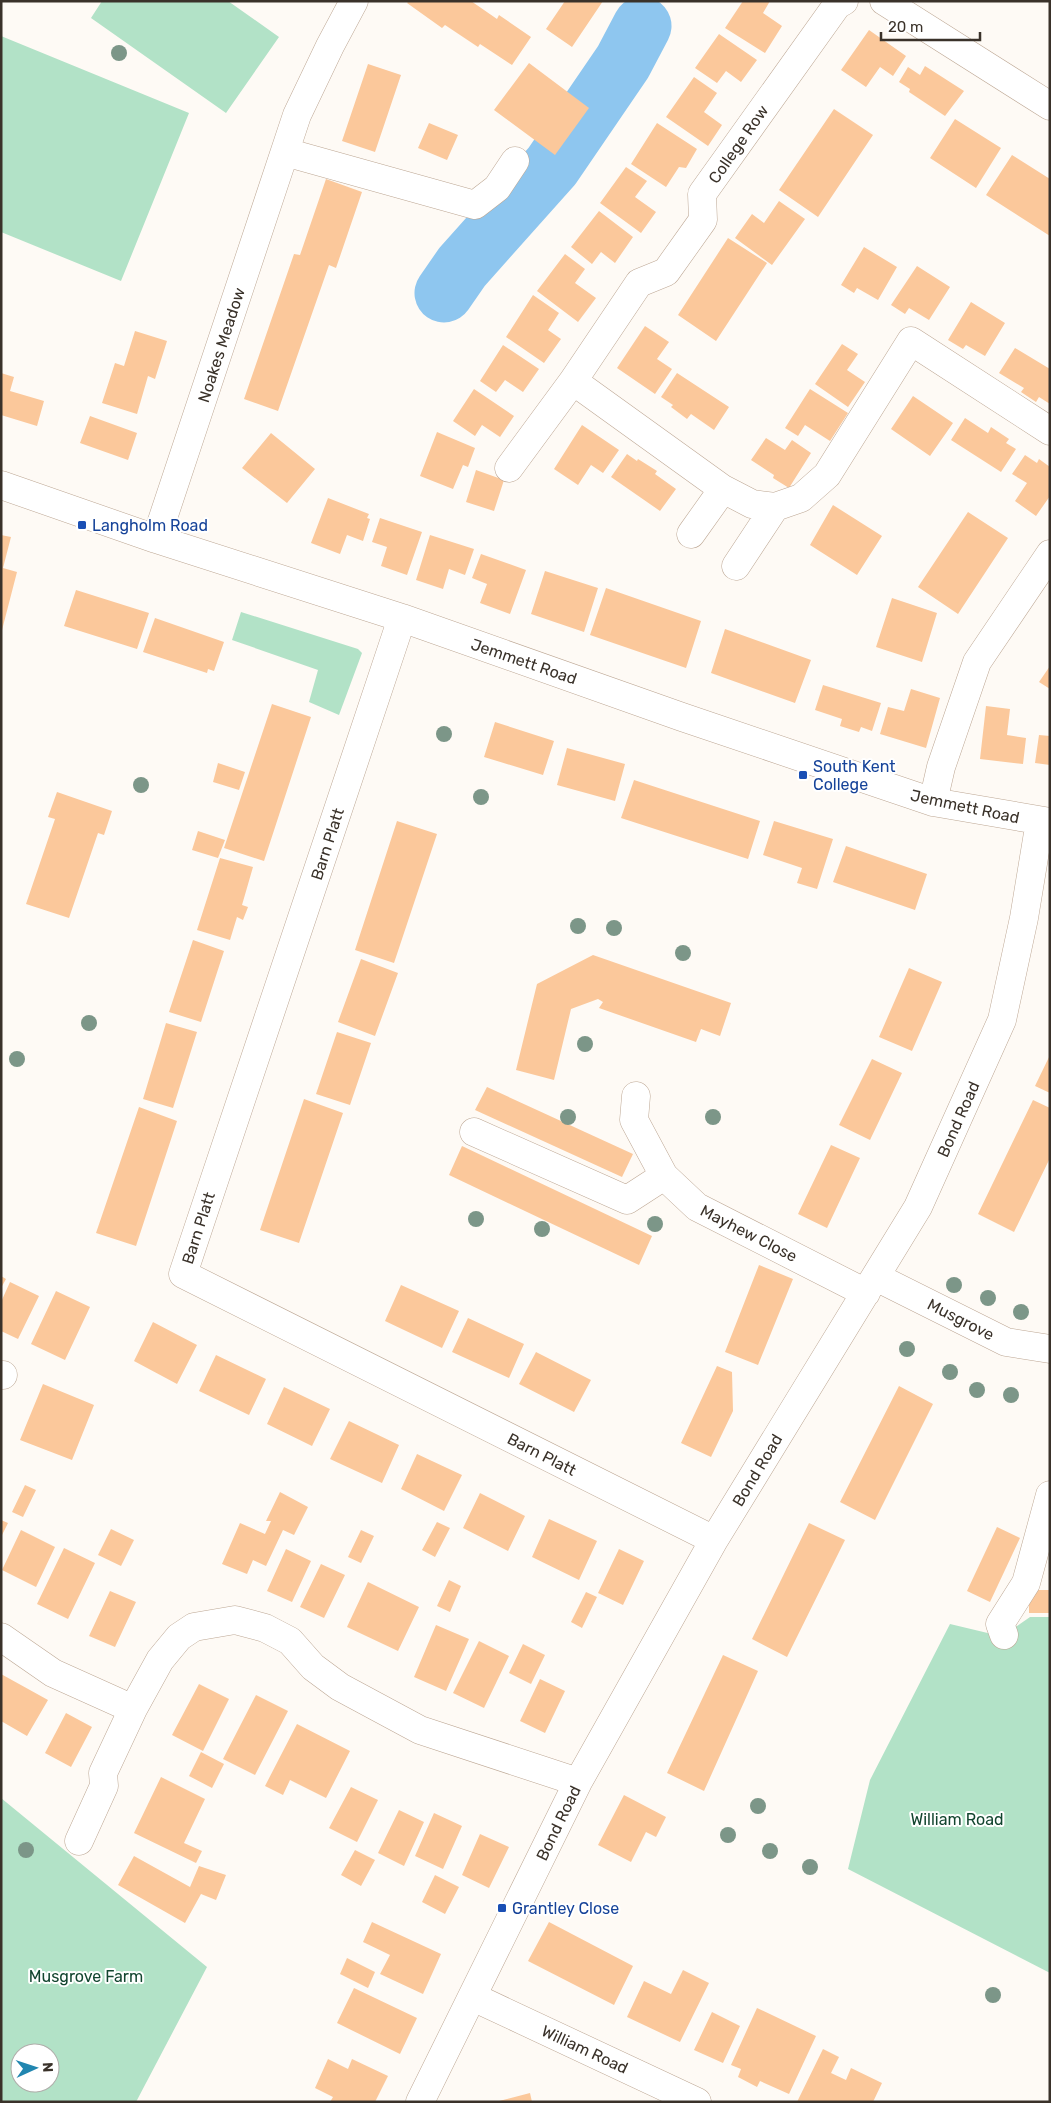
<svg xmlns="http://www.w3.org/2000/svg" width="1051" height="2103" viewBox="0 0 1051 2103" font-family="Rubik,sans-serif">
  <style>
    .green { fill: #b2e2c7; fill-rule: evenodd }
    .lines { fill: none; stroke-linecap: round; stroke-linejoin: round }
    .river { stroke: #8ec6ef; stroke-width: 59 }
    .building { fill: #fbc89b }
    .minor-casing { stroke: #bda794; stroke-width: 29 }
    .minor { stroke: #fff; stroke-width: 28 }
    .tree { fill: #7c9688 }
    .transit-dot { fill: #1a4fb4; stroke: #fff; stroke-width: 2 }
    .labels { text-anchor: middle; stroke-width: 4; stroke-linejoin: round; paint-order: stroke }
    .street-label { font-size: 16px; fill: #3a322a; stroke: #fff }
    .transit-label { font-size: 16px; fill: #164399; stroke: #fff; text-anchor: start }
    .park-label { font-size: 16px; fill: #12452f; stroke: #fff }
  </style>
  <rect width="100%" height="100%" fill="#fefaf5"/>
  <path class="green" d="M102 1H228L279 37 226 113 91 18Z
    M1 36 189 113 121 281 1 232Z
    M241 612 358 649 362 653 339 715 309 702 318 670 232 640Z
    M1030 1617H1050V1973L848 1869 870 1780 950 1624 996 1635H1004Z
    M1 1798 207 1967 136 2102H1ZM20 2053H50V2083H20Z"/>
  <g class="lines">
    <path class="river" d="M444 293 462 267 552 166 623 62 642 26"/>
  </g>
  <path class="building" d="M409 1H471L497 19 499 15 531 37 512 65 480 44 478 47 445 25 442 28 407 3Z
    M565 1H603L572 47 546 29Z
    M743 1H770L763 13 782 26 765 53 725 28Z
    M869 30 906 56 893 76 880 67 866 87 841 70Z
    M719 34 757 60 741 82 726 71 717 83 695 68Z
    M529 63 589 108 555 155 494 110Z
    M368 64 401 75 375 152 342 141Z
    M925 66 964 91 945 116 909 92 910 89 899 82 908 67 920 75Z
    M694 77 717 93 704 112 722 125 708 146 666 117Z
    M834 109 873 135 818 217 779 190Z
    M955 119 1001 148 976 188 930 158Z
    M429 123 458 135 447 160 418 148Z
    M657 123 697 149 686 168 679 167 666 187 631 164Z
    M1012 155 1050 179V236L986 195Z
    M626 167 647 181 635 197 656 212 641 233 600 203Z
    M326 179 362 192 336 268 329 265 278 411 244 399 294 254 300 255Z
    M779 201 805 219 772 265 735 238 752 214 764 223Z
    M599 211 633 237 615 263 601 252 592 264 571 247Z
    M728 238 767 263 716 341 678 315Z
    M864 247 897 267 878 300 857 288 854 293 841 285Z
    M565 254 585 269 575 283 596 298 578 322 537 291Z
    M917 266 950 287 929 320 909 308 905 314 891 305Z
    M533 295 559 313 548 330 561 339 544 363 506 337Z
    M971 302 1005 323 985 356 966 345 963 349 948 340Z
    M645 326 669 342 657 359 672 369 655 394 617 368Z
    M135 331 167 341 155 379 148 376 137 414 102 403 115 363 124 366Z
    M842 344 858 354 847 370 865 382 848 407 815 384Z
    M503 345 539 369 523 392 505 380 496 392 480 381Z
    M1015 348 1050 369V404L1039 397 1036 402 1021 392 1024 388 999 373Z
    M1 373 14 377 10 391 44 401 37 426 1 415Z
    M677 373 729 407 714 430 691 414 687 419 671 407 673 405 661 397Z
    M474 389 514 416 500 437 482 425 475 436 453 421Z
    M810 389 848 413 830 441 805 425 798 436 785 428Z
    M913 396 953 423 930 456 891 429Z
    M90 416 137 433 128 460 80 443Z
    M965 418 988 433 991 427 1009 439 1006 443 1016 449 1001 472 951 440Z
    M582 425 619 450 603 473 591 465 578 485 554 469Z
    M437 432 475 448 468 467 463 465 453 489 420 476Z
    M271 433 315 469 287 503 242 468Z
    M766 438 785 450 792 440 811 453 789 488 773 478 774 475 751 460Z
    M627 454 637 461 638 459 657 471 655 474 676 489 660 511 611 477Z
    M1025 455 1037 463 1039 459 1050 467V496L1036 516 1015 501 1027 483 1012 474Z
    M476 470 504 480 494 511 466 502Z
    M328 498 369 514 367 518 370 519 363 541 347 535 340 554 311 543Z
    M833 505 882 536 857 575 810 545Z
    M968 512 1008 538 958 614 918 587Z
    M380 518 422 532 407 575 381 566 387 547 372 542Z
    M1 535 11 537 3 568 17 572 2 630Z
    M430 535 474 549 465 575 449 569 443 589 416 580Z
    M481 554 526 570 510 614 480 603 487 584 472 578Z
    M545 571 598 588 584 632 531 614Z
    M606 588 701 621 686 668 590 635Z
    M76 590 149 613 137 649 64 626Z
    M892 598 937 613 922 662 876 647Z
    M155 618 224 642 214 671 208 669 207 673 143 652Z
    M725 629 811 660 795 703 711 673Z
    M1050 666V689L1039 682Z
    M823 685 881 703 872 731 861 727 859 732 840 726 842 719 815 710Z
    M911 689 940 698 926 748 880 734 888 707 904 711Z
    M272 704 311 717 264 861 224 848Z
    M986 706 1010 709 1007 735 1026 738 1023 764 980 759Z
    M495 722 554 741 543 775 484 757Z
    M1039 735 1050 736V765L1035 763Z
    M567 748 625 764 615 801 557 785Z
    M218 763 245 772 239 790 213 782Z
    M634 780 760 821 748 859 621 818Z
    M57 792 112 811 104 835 98 833 69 918 26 904 55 819 48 817Z
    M397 821 437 834 394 963 355 950Z
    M774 821 833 839 817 889 797 883 802 868 763 855Z
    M198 831 225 840 218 858 192 850Z
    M846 846 927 874 915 910 833 882Z
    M220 858 253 867 242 905 248 907 243 920 237 917 230 940 197 930Z
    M193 940 224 951 201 1022 169 1012Z
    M593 955 731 1003 720 1036 701 1029 696 1042 599 1008 603 1002 598 999 571 1009 554 1080 516 1070 537 984Z
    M361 959 398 973 375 1036 338 1022Z
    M909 968 942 982 912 1051 879 1037Z
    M166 1023 197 1032 173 1108 143 1099Z
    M337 1032 371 1043 350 1105 316 1094Z
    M1050 1055V1093L1035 1086Z
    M872 1059 902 1073 870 1140 839 1125Z
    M487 1087 633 1154 622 1177 475 1110Z
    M304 1099 343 1113 299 1243 260 1230Z
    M1033 1100 1050 1108V1158L1014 1232 978 1214Z
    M139 1107 177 1121 136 1246 96 1233Z
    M831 1145 860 1158 827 1228 798 1214Z
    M462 1146 652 1236 639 1265 449 1175Z
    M759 1265 793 1279 758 1365 725 1352Z
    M1 1276 6 1279 1 1288Z
    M10 1282 39 1296 18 1339 1 1331V1302Z
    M401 1285 459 1311 442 1348 385 1321Z
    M56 1291 90 1307 65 1360 31 1344Z
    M468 1318 524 1344 509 1378 452 1352Z
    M153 1322 197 1345 177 1384 134 1361Z
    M536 1352 591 1380 574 1412 519 1384Z
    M216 1355 266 1379 249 1415 199 1391Z
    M717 1366 732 1372 733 1411 711 1457 681 1443Z
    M43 1384 94 1405 72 1460 20 1440Z
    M899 1386 933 1404 875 1520 840 1502Z
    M284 1387 330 1409 312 1446 267 1424Z
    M349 1421 399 1445 382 1483 330 1459Z
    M417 1454 462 1475 444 1511 401 1489Z
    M25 1485 36 1490 23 1517 12 1512Z
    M280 1492 308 1507 294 1535 283 1530 266 1566 253 1560 247 1574 222 1564 240 1523 265 1534 271 1521H266Z
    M480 1493 525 1516 508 1551 463 1528Z
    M549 1519 597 1541 579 1580 532 1557Z
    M1 1520 8 1523 1 1537Z
    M437 1522 450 1528 435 1557 422 1550Z
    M809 1523 845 1540 787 1657 752 1639Z
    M997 1527 1020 1538 990 1602 967 1591Z
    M111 1529 134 1540 121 1566 98 1555Z
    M21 1530 55 1547 36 1587 2 1570Z
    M361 1530 374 1536 361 1563 348 1557Z
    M64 1548 95 1563 68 1619 37 1604Z
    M286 1549 311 1561 292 1602 267 1591Z
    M619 1549 644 1561 623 1605 598 1593Z
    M321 1564 345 1575 324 1618 300 1607Z
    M449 1580 461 1586 450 1612 437 1606Z
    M368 1582 419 1607 398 1651 347 1627Z
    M1029 1590H1050V1613H1029Z
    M110 1591 136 1602 115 1647 89 1636Z
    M586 1592 597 1597 582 1628 571 1622Z
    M436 1625 469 1639 446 1691 414 1677Z
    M479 1641 509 1656 484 1708 453 1693Z
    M523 1644 545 1655 531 1684 509 1673Z
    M723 1655 758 1671 704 1791 667 1773Z
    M1 1674 48 1700 27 1736 1 1721Z
    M540 1679 565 1691 545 1733 520 1721Z
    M199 1684 229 1699 203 1751 172 1735Z
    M256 1695 288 1711 255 1775 223 1759Z
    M66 1713 92 1727 71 1767 45 1753Z
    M297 1724 350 1751 326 1798 290 1780 283 1795 265 1786Z
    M201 1752 224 1764 212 1788 189 1776Z
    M161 1777 205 1799 184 1843 202 1851 196 1863 134 1833Z
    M351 1787 378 1800 357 1842 329 1828Z
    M624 1795 666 1817 656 1837 646 1832 631 1862 598 1845Z
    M399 1810 424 1822 404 1866 378 1853Z
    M434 1813 462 1826 443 1869 415 1856Z
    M480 1834 509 1847 489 1888 462 1875Z
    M355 1850 375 1860 361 1886 341 1875Z
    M134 1856 190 1887 199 1866 226 1875 216 1900 201 1894 185 1923 118 1885Z
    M435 1875 459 1887 445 1914 422 1902Z
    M372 1922 441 1954 423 1994 380 1974 390 1955 363 1942Z
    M549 1922 633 1966 614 2005 528 1961Z
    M347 1958 375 1972 368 1988 340 1974Z
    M683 1970 709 1983 680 2042 627 2017 644 1981 671 1994Z
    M354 1988 417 2018 400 2054 337 2023Z
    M757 2008 816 2036 789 2094 760 2081 757 2087 738 2077 741 2069 731 2065Z
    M712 2012 740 2026 723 2063 694 2050Z
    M823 2049 839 2057 831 2073 846 2080 851 2068 882 2083 873 2102H797Z
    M328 2059 348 2069 352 2059 388 2076 375 2102H330L333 2097 315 2088Z
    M530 2093 532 2102H499V2101Z"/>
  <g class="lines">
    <g class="minor-casing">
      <path id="minor" d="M884 1 1050 106
        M285 152 475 205 497 188 515 161
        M573 381 723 489 752 504 775 507 801 498 827 475 911 341 1050 431
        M509 468 573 381 639 283 666 272 703 220 702 194 837 5 844 1
        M1 485 156 539 402 618 682 717 933 802 1050 822
        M691 534 723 489
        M156 539 297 115 330 46 354 1
        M736 566 775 507
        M402 618 183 1274 714 1540
        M933 802 941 767 977 662 1050 554
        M636 1096 634 1120 664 1176 697 1207 866 1293
        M474 1132 627 1200 664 1176
        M876 1277 1006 1342 1050 1349
        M1 1375H3
        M1004 1635 1000 1624 1026 1583 1050 1495
        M1 1637 53 1673 133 1709
        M79 1841 104 1786 103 1773 133 1709 160 1660 179 1637 194 1627 235 1620 265 1628 290 1641 313 1667 340 1687 420 1730 578 1782
        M473 1997 697 2102
        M420 2102 578 1782 714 1540 918 1207 1002 1020 1024 918 1040 821"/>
    </g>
    <use href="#minor" class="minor"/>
  </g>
  <g class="tree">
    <circle cx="119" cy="53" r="8"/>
    <circle cx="444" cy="734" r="8"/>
    <circle cx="141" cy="785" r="8"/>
    <circle cx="481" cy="797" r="8"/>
    <circle cx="578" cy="926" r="8"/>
    <circle cx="614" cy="928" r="8"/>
    <circle cx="683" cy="953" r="8"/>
    <circle cx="89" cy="1023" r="8"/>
    <circle cx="585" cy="1044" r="8"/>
    <circle cx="17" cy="1059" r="8"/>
    <circle cx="568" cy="1117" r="8"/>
    <circle cx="713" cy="1117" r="8"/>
    <circle cx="476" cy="1219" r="8"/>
    <circle cx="655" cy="1224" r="8"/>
    <circle cx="542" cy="1229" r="8"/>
    <circle cx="954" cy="1285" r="8"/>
    <circle cx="988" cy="1298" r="8"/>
    <circle cx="1021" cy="1312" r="8"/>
    <circle cx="907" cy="1349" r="8"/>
    <circle cx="950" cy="1372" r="8"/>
    <circle cx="977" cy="1390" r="8"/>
    <circle cx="1011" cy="1395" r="8"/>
    <circle cx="758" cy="1806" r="8"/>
    <circle cx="728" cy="1835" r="8"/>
    <circle cx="26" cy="1850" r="8"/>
    <circle cx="770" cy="1851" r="8"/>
    <circle cx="810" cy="1867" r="8"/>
    <circle cx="993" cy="1995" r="8"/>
  </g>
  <g class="transit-dot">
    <rect x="77" y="520" width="10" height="10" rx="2.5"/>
    <rect x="798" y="770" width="10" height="10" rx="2.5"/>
    <rect x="497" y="1903" width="10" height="10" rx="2.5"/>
  </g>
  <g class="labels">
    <g class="street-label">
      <text transform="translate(738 144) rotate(-55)" y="6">College Row</text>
      <text transform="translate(221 345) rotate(-72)" y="6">Noakes Meadow</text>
      <text transform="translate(524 661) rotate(19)" y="6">Jemmett Road</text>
      <text transform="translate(965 806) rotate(12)" y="6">Jemmett Road</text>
      <text transform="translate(327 844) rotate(-72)" y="6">Barn Platt</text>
      <text transform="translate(958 1119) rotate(-66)" y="6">Bond Road</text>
      <text transform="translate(198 1228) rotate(-72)" y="6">Barn Platt</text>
      <text transform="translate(749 1233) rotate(27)" y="6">Mayhew Close</text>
      <text transform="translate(961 1319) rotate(27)" y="6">Musgrove</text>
      <text transform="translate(542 1454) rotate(27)" y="6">Barn Platt</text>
      <text transform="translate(757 1470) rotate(-59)" y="6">Bond Road</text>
      <text transform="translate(558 1823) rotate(-64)" y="6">Bond Road</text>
      <text transform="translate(585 2049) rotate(25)" y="6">William Road</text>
    </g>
    <g class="transit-label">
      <text x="92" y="531">Langholm Road</text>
      <text x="813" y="772">South Kent<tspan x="813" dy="18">College</tspan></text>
      <text x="512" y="1914">Grantley Close</text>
    </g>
    <g class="park-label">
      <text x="957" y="1825">William Road</text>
      <text x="86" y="1982">Musgrove Farm</text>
    </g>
  </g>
  <rect width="1051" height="2103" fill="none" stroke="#3a322a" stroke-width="5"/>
  <g transform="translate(35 2068) rotate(87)"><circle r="24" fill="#ffffff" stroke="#b0adaa"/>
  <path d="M0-4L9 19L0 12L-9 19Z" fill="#2186b0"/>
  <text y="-8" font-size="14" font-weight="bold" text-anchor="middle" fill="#3a322a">N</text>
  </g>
  <path d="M881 32v8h99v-8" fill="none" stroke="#3a322a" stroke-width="2.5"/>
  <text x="888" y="32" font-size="15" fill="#3a322a" stroke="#ffffff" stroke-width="4" paint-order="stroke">20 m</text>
</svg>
